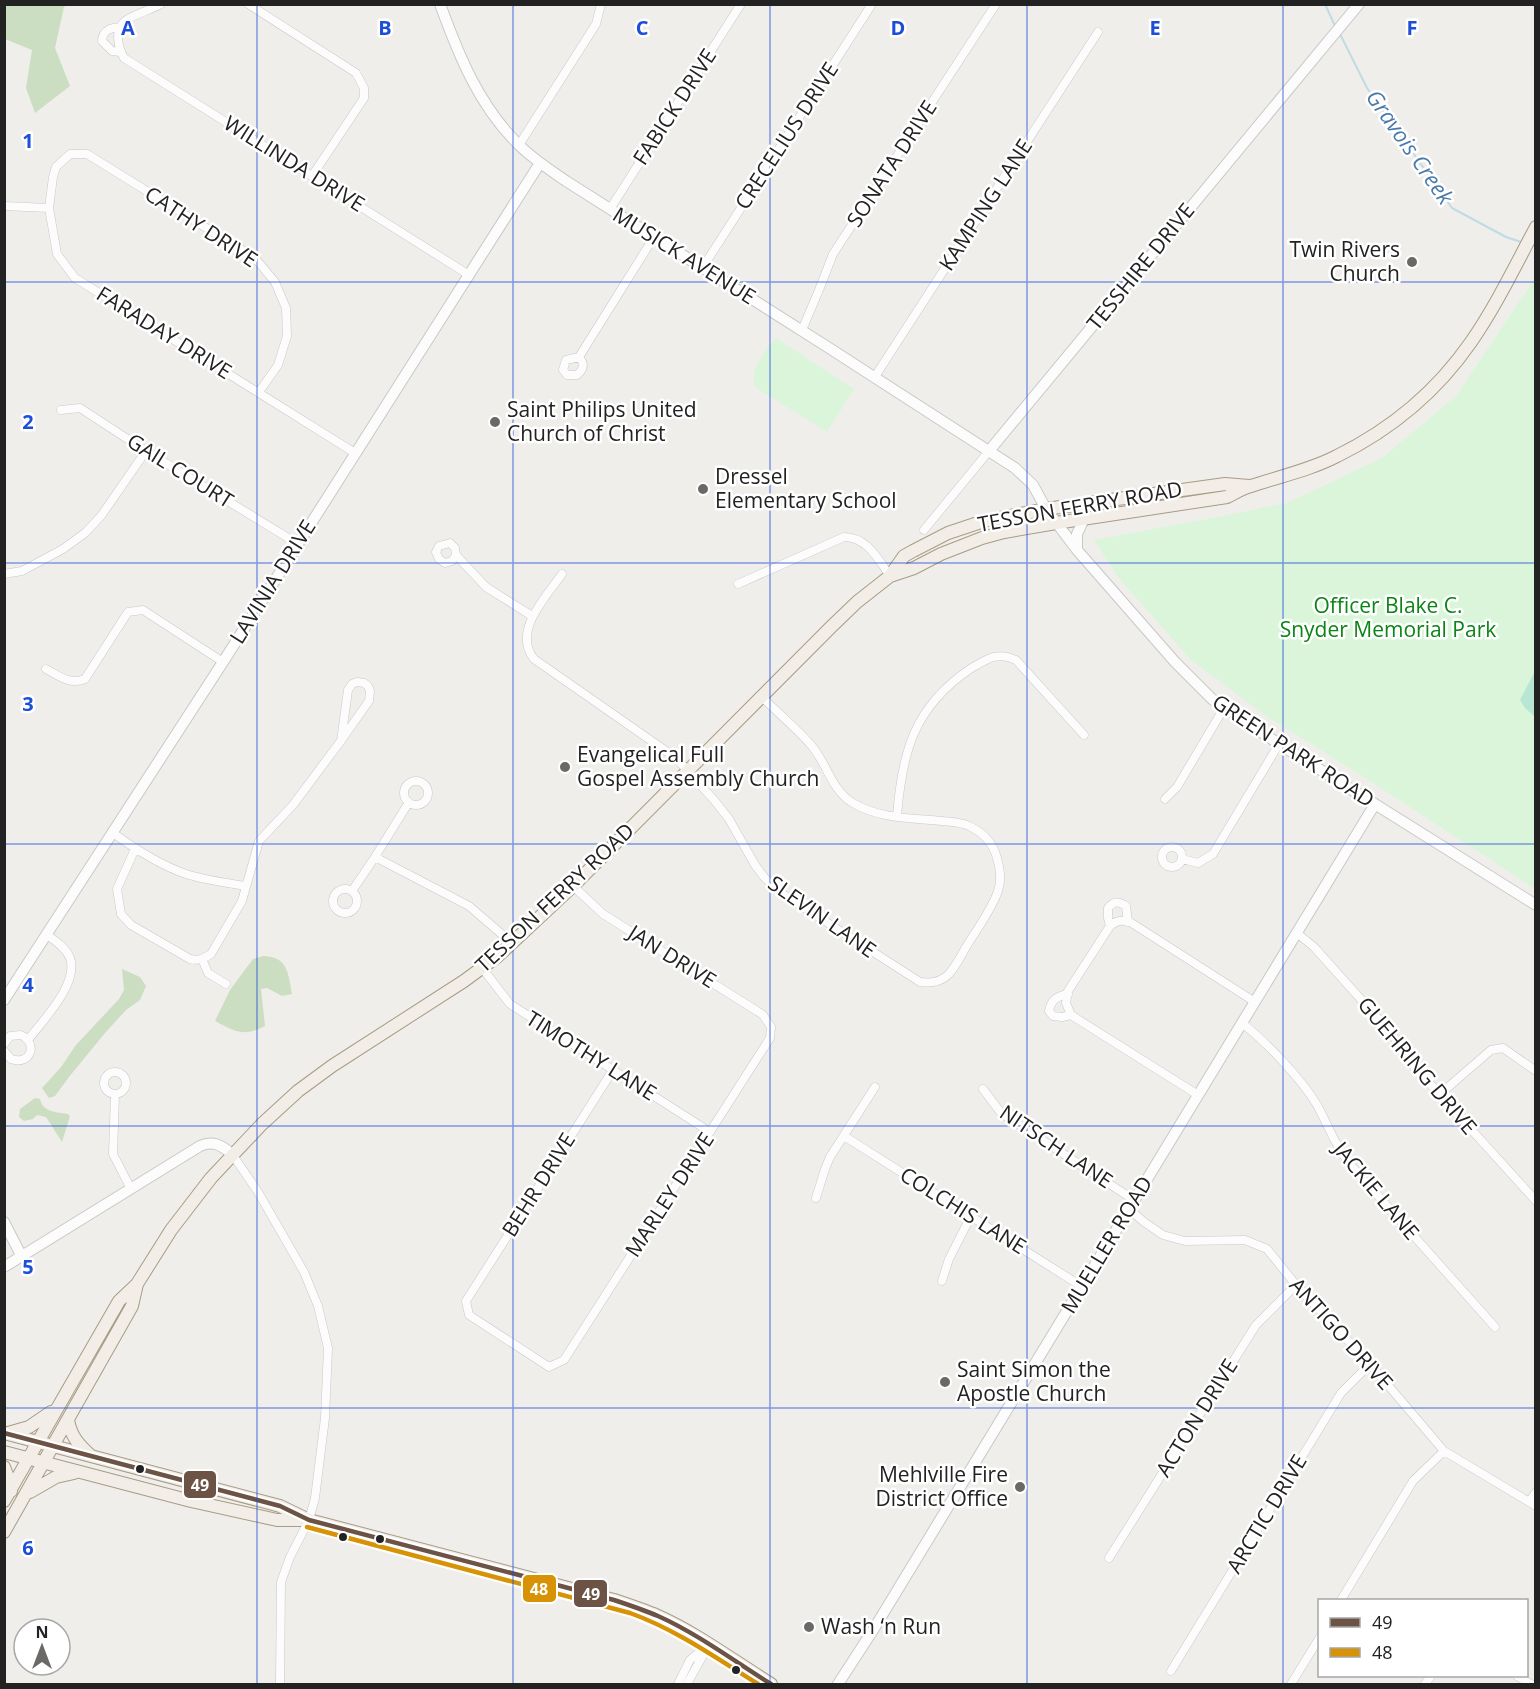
<svg xmlns="http://www.w3.org/2000/svg" width="1540" height="1689" viewBox="0 0 1540 1689" font-family="'Open Sans',sans-serif">
  <style>
    .forest { fill: #cbdec1 }
    .park { fill: #daf5da }
    .pitch { fill: #b7e6d2 }
    .lines { fill: none; stroke-linecap: round; stroke-linejoin: round }
    .stream { stroke: #bfdbe3; stroke-width: 2 }
    .minor-casing { stroke: #c9c8c7; stroke-width: 9 }
    .tertiary-casing { stroke: #c9c8c7; stroke-width: 12 }
    .primary-casing { stroke: #a79c86; stroke-width: 14 }
    .minor { stroke: #fdfcfc; stroke-width: 8 }
    .tertiary { stroke: #fdfcfc; stroke-width: 10 }
    .primary { stroke: #f3ede7; stroke-width: 12 }
    .bus-1-casing { stroke: #fff; stroke-width: 9 }
    .bus-2-casing { stroke: #fff; stroke-width: 9 }
    .bus-1 { stroke: #6c5345; stroke-width: 4.5 }
    .bus-2 { stroke: #d79205; stroke-width: 4.5 }
    .grid { fill: none; stroke: #1d4ed8; stroke-width: 1.5; stroke-opacity: 0.55 }
    .poi-dot { fill: #6a6968; stroke: #fff; stroke-width: 2 }
    .bus-dot { fill: #222; stroke: #fff; stroke-width: 2 }
    .labels { text-anchor: middle; stroke-width: 5; stroke-linejoin: round; paint-order: stroke }
    .street-label { font-size: 21px; fill: #222; stroke: #fff }
    .poi-label { font-size: 21px; fill: #222; stroke: #fff; text-anchor: start }
    .park-label { font-size: 21px; fill: #0c8416; stroke: #fff }
    .water-label { font-size: 22px; font-style: italic; fill: #4a7aab; stroke: #fff }
    .grid-label { font-size: 20px; text-anchor: middle; font-weight: bold; fill: #1d4ed8; stroke: #fff; stroke-width: 5; stroke-linejoin: round; paint-order: stroke }
    .line-badge { stroke: #fff; stroke-width: 2 }
    .badge-label { font-size: 16px; text-anchor: middle; font-weight: bold; fill: #fff }
  </style>
  <rect width="100%" height="100%" fill="#f0eeeb"/>
  <path class="forest" d="M5 4 68 5 64 7 55 48 70 86 35 113 26 88 32 50 5 39Z
    M263 956C288 957 288 972 292 994L282 996 267 988 261 989 265 1026C243 1037 236 1032 215 1021L230 990 253 959Z
    M122 969 140 977 146 986 140 1000 126 1010 105 1033 69 1077 55 1096 49 1098 42 1088 61 1067 76 1045 119 999 124 990Z
    M35 1098 40 1099C43 1113 57 1112 68 1114L70 1116 62 1142 46 1117 37 1115 33 1119 24 1121 19 1117 20 1109Z"/>
  <path class="park" d="M1535 278V889L1364 777 1266 716 1190 659 1118 577 1094 540 1218 517 1287 503 1382 458 1456 396Z
    M776 338 854 389 827 432 755 387C749 369 764 351 776 338Z"/>
  <path class="pitch" d="M1535 671 1536 717H1535L1525 708 1520 700Z"/>
  <g class="lines">
    <path class="stream" d="M1325 4 1335 26
      M1340 34 1367 88 1452 208 1506 237 1524 243"/>
    <g class="minor-casing">
      <path id="minor" d="M161 4C152 9 131 16 125 21 114 31 118 47 124 58L469 275
        M248 4 356 73 364 88V98L312 176
        M120 52 112 51 102 41C103 29 111 28 121 27
        M519 145 596 24 601 4
        M4 206 49 208
        M610 209 741 4
        M703 267 872 4
        M802 330 819 290 833 254 996 4
        M579 357 566 360 563 370 567 375H577C584 369 585 364 579 357L654 237
        M874 378 1098 32
        M259 392 278 365 287 336 286 308 275 282 255 258 87 154H70L56 167 53 177 49 208 57 254 75 278 355 453
        M61 410 80 408 146 451 298 544
        M924 530 989 451
        M456 555 452 561 445 563 439 559 436 552 439 546 450 543 455 548 456 555 486 587 532 616
        M4 574 22 571 63 549 85 533 101 516 146 451
        M562 574C546 597 512 631 534 659L676 758 714 800 729 819 755 865 764 877 778 891 920 982C948 986 954 968 966 947 977 929 991 911 998 891 1002 879 1000 868 996 855 992 842 982 832 969 826 961 822 951 822 942 821 914 818 879 819 853 803 831 790 827 763 811 745 796 728 778 713 762 697
        M738 584 844 537C867 537 878 559 890 576
        M46 669C59 676 70 685 85 679L128 612 143 610 223 662
        M404 793a12 12 0 1 1 24 0a12 12 0 1 1-24 0Z
        M1165 799 1177 787 1224 708
        M897 816C902 752 914 707 970 669 987 659 997 651 1016 660L1084 735
        M113 833C135 849 160 865 186 874 205 880 226 883 246 886
        M1162 857a10 10 0 1 1 20 0a10 10 0 1 1-20 0Z
        M135 849 117 889 121 914 131 925 190 959C198 961 203 959 211 954L242 901 259 841 293 805 340 742 369 701 370 691 368 686 364 683 357 682 352 684 348 690 341 741
        M375 857 469 906 512 943
        M1182 859 1198 863 1213 854 1279 744
        M573 886 603 914 757 1011 763 1015 771 1027 770 1038 564 1360 549 1367 469 1315 466 1301 613 1070
        M333 901a12 12 0 1 1 24 0a12 12 0 1 1-24 0Z
        M352 891 375 857 409 802
        M1110 926 1108 918V908C1114 901 1118 901 1126 906L1128 922
        M1297 933 1314 947 1392 1034 1412 1064 1536 1201
        M202 959 208 973 226 984
        M482 968 510 1004 710 1132
        M1068 994C1057 996 1051 1000 1049 1011L1053 1016 1062 1017 1071 1015
        M1242 1023C1266 1042 1301 1078 1317 1105 1328 1125 1334 1143 1348 1162L1495 1327
        M28 1040C43 1020 79 984 70 958 66 948 56 941 47 935
        M4 1044 10 1036 21 1035C39 1044 30 1066 11 1059L4 1051
        M104 1083a11 11 0 1 1 22 0a11 11 0 1 1-22 0Z
        M983 1089 1001 1113 1134 1200
        M115 1094 113 1154 131 1189
        M1198 1095 1071 1015 1066 1003 1068 991 1110 926C1117 920 1122 920 1130 922L1255 1002
        M1439 1095 1491 1050 1503 1048 1536 1071
        M844 1136 1081 1286
        M232 1154 258 1192 304 1272 318 1306 328 1348 325 1418 315 1498 309 1520 290 1557 281 1582 280 1684
        M816 1198 825 1169 830 1157 875 1087
        M1129 1209 1144 1222 1163 1235 1185 1241 1245 1240 1267 1249 1296 1285 1370 1364 1444 1451 1536 1506
        M942 1281 949 1259 971 1216
        M1529 1502 1536 1492
        M1109 1558 1256 1325 1296 1285
        M1341 1600 1413 1481 1444 1451
        M1171 1671 1341 1393 1370 1364
        M1517 1676 1531 1684
        M678 1684 690 1660 709 1644
        M687 1684 707 1648
        M1291 1684 1320 1637
        M1425 1684 1431 1676"/>
    </g>
    <g class="tertiary-casing">
      <path id="tertiary" d="M440 4C459 56 479 106 519 145 533 159 550 170 566 181L826 346 1015 468 1033 485 1046 509 1077 550 1175 662 1212 699 1279 744 1536 905
        M989 451 1359 4
        M1077 550V534L1084 519
        M4 1000 223 662 540 163
        M4 1222 22 1257
        M4 1267 200 1146C213 1140 221 1145 232 1154
        M838 1684 875 1627 1375 804"/>
    </g>
    <g class="primary-casing">
      <path id="primary" d="M890 576 904 556 913 551 948 533 984 521 1046 509 1225 484 1249 486
        M68 1420C71 1436 78 1444 90 1455
        M4 1433 280 1506 309 1520 614 1600C629 1605 644 1610 658 1616 698 1634 734 1661 771 1684
        M8 1433 29 1427 51 1412
        M4 1452 191 1501 277 1520H304
        M4 1467 9 1480 11 1491
        M30 1492 56 1477 74 1473
        M4 1501 119 1301 137 1284 171 1230 211 1178 262 1124 298 1091 332 1066 464 981 498 956 573 886 831 627 857 602 890 576 914 568 941 554 982 538 1004 532 1056 523 1227 497C1235 493 1243 488 1251 486 1281 476 1310 470 1337 456 1390 430 1437 391 1471 342 1496 306 1515 266 1536 227
        M4 1532 132 1306 137 1284"/>
    </g>
    <use href="#minor" class="minor"/>
    <use href="#tertiary" class="tertiary"/>
    <use href="#primary" class="primary"/>
    <g class="bus-1-casing">
      <path id="bus-1" d="M4 1433 280 1506 309 1520 614 1600C629 1605 644 1610 658 1616 698 1634 734 1661 771 1684"/>
    </g>
    <g class="bus-2-casing">
      <path id="bus-2" d="M307 1527 630 1613C677 1630 716 1658 758 1684"/>
    </g>
    <use href="#bus-1" class="bus-1"/>
    <use href="#bus-2" class="bus-2"/>
  </g>
  <path class="grid" d="M257 4V1684M513 4V1684M770 4V1684M1027 4V1684M1283 4V1684M4 282H1536M4 563H1536M4 844H1536M4 1126H1536M4 1408H1536"/>
  <g class="poi-dot">
    <circle cx="1412" cy="262" r="6"/>
    <circle cx="495" cy="422" r="6"/>
    <circle cx="703" cy="489" r="6"/>
    <circle cx="565" cy="767" r="6"/>
    <circle cx="945" cy="1382" r="6"/>
    <circle cx="1020" cy="1487" r="6"/>
    <circle cx="809" cy="1627" r="6"/>
  </g>
  <g class="bus-dot">
    <circle cx="140" cy="1469" r="5"/>
    <circle cx="343" cy="1537" r="5"/>
    <circle cx="380" cy="1539" r="5"/>
    <circle cx="736" cy="1670" r="5"/>
  </g>
  <g class="labels">
    <g class="street-label">
      <text transform="translate(675 107) rotate(-57)" y="7">FABICK DRIVE</text>
      <text transform="translate(787 136) rotate(-57)" y="7">CRECELIUS DRIVE</text>
      <text transform="translate(294 164) rotate(32)" y="7">WILLINDA DRIVE</text>
      <text transform="translate(892 164) rotate(-57)" y="7">SONATA DRIVE</text>
      <text transform="translate(986 205) rotate(-57)" y="7">KAMPING LANE</text>
      <text transform="translate(201 227) rotate(33)" y="7">CATHY DRIVE</text>
      <text transform="translate(684 256) rotate(32)" y="7">MUSICK AVENUE</text>
      <text transform="translate(1141 267) rotate(-51)" y="7">TESSHIRE DRIVE</text>
      <text transform="translate(164 333) rotate(32)" y="7">FARADAY DRIVE</text>
      <text transform="translate(180 471) rotate(32)" y="7">GAIL COURT</text>
      <text transform="translate(1080 507) rotate(-10)" y="7">TESSON FERRY ROAD</text>
      <text transform="translate(273 582) rotate(-58)" y="7">LAVINIA DRIVE</text>
      <text transform="translate(1293 751) rotate(33)" y="7">GREEN PARK ROAD</text>
      <text transform="translate(555 898) rotate(-43)" y="7">TESSON FERRY ROAD</text>
      <text transform="translate(822 917) rotate(35)" y="7">SLEVIN LANE</text>
      <text transform="translate(672 957) rotate(32)" y="7">JAN DRIVE</text>
      <text transform="translate(591 1056) rotate(32)" y="7">TIMOTHY LANE</text>
      <text transform="translate(1417 1066) rotate(50)" y="7">GUEHRING DRIVE</text>
      <text transform="translate(1056 1147) rotate(34)" y="7">NITSCH LANE</text>
      <text transform="translate(539 1185) rotate(-58)" y="7">BEHR DRIVE</text>
      <text transform="translate(1376 1191) rotate(50)" y="7">JACKIE LANE</text>
      <text transform="translate(670 1195) rotate(-57)" y="7">MARLEY DRIVE</text>
      <text transform="translate(963 1211) rotate(32)" y="7">COLCHIS LANE</text>
      <text transform="translate(1107 1245) rotate(-59)" y="7">MUELLER ROAD</text>
      <text transform="translate(1341 1334) rotate(48)" y="7">ANTIGO DRIVE</text>
      <text transform="translate(1197 1418) rotate(-58)" y="7">ACTON DRIVE</text>
      <text transform="translate(1267 1514) rotate(-59)" y="7">ARCTIC DRIVE</text>
    </g>
    <g class="poi-label">
      <text x="1400" y="257" text-anchor="end">Twin Rivers<tspan x="1400" dy="24">Church</tspan></text>
      <text x="507" y="417">Saint Philips United<tspan x="507" dy="24">Church of Christ</tspan></text>
      <text x="715" y="484">Dressel<tspan x="715" dy="24">Elementary School</tspan></text>
      <text x="577" y="762">Evangelical Full<tspan x="577" dy="24">Gospel Assembly Church</tspan></text>
      <text x="957" y="1377">Saint Simon the<tspan x="957" dy="24">Apostle Church</tspan></text>
      <text x="1008" y="1482" text-anchor="end">Mehlville Fire<tspan x="1008" dy="24">District Office</tspan></text>
      <text x="821" y="1634">Wash ‘n Run</text>
    </g>
    <g class="park-label">
      <text x="1388" y="613">Officer Blake C.<tspan x="1388" dy="24">Snyder Memorial Park</tspan></text>
    </g>
    <g class="water-label">
      <text transform="translate(1410 147) rotate(55)" y="8">Gravois Creek</text>
    </g>
  </g>
  <g class="grid-label">
    <text x="128" y="35">A</text>
    <text x="385" y="35">B</text>
    <text x="642" y="35">C</text>
    <text x="898" y="35">D</text>
    <text x="1155" y="35">E</text>
    <text x="1412" y="35">F</text>
    <text x="28" y="148">1</text>
    <text x="28" y="429">2</text>
    <text x="28" y="711">3</text>
    <text x="28" y="992">4</text>
    <text x="28" y="1274">5</text>
    <text x="28" y="1555">6</text>
  </g>
  <g class="line-badge">
    <rect x="183" y="1470" width="34" height="29" rx="6" fill="#6c5345"/>
    <rect x="522" y="1574" width="35" height="29" rx="6" fill="#d79205"/>
    <rect x="573" y="1579" width="35" height="29" rx="6" fill="#6c5345"/>
  </g>
  <g class="badge-label">
    <text x="200" y="1491">49</text>
    <text x="539" y="1595">48</text>
    <text x="591" y="1600">49</text>
  </g>
  <rect width="1540" height="1689" fill="none" stroke="#222222" stroke-width="12"/>
  <rect x="1318" y="1599" width="210" height="78" fill="#ffffff" stroke="#a7a7a7" stroke-width="1.5"/>
  <rect x="1330" y="1618" width="30" height="9" fill="#6c5345" stroke="#a7a7a7" stroke-width="1.5"/>
  <text x="1372" y="1629" font-size="18" fill="#222222">49</text>
  <rect x="1330" y="1648" width="30" height="9" fill="#d79205" stroke="#a7a7a7" stroke-width="1.5"/>
  <text x="1372" y="1659" font-size="18" fill="#222222">48</text>
  <g transform="translate(42 1647)"><circle r="28" fill="#ffffff" stroke="#a7a7a7" stroke-width="1.5"/>
  <path d="M0-4.5L10 22L0 15L-10 22Z" fill="#6a6968"/>
  <text y="-9" font-size="16" font-weight="bold" text-anchor="middle" fill="#222222">N</text>
  </g>
</svg>
